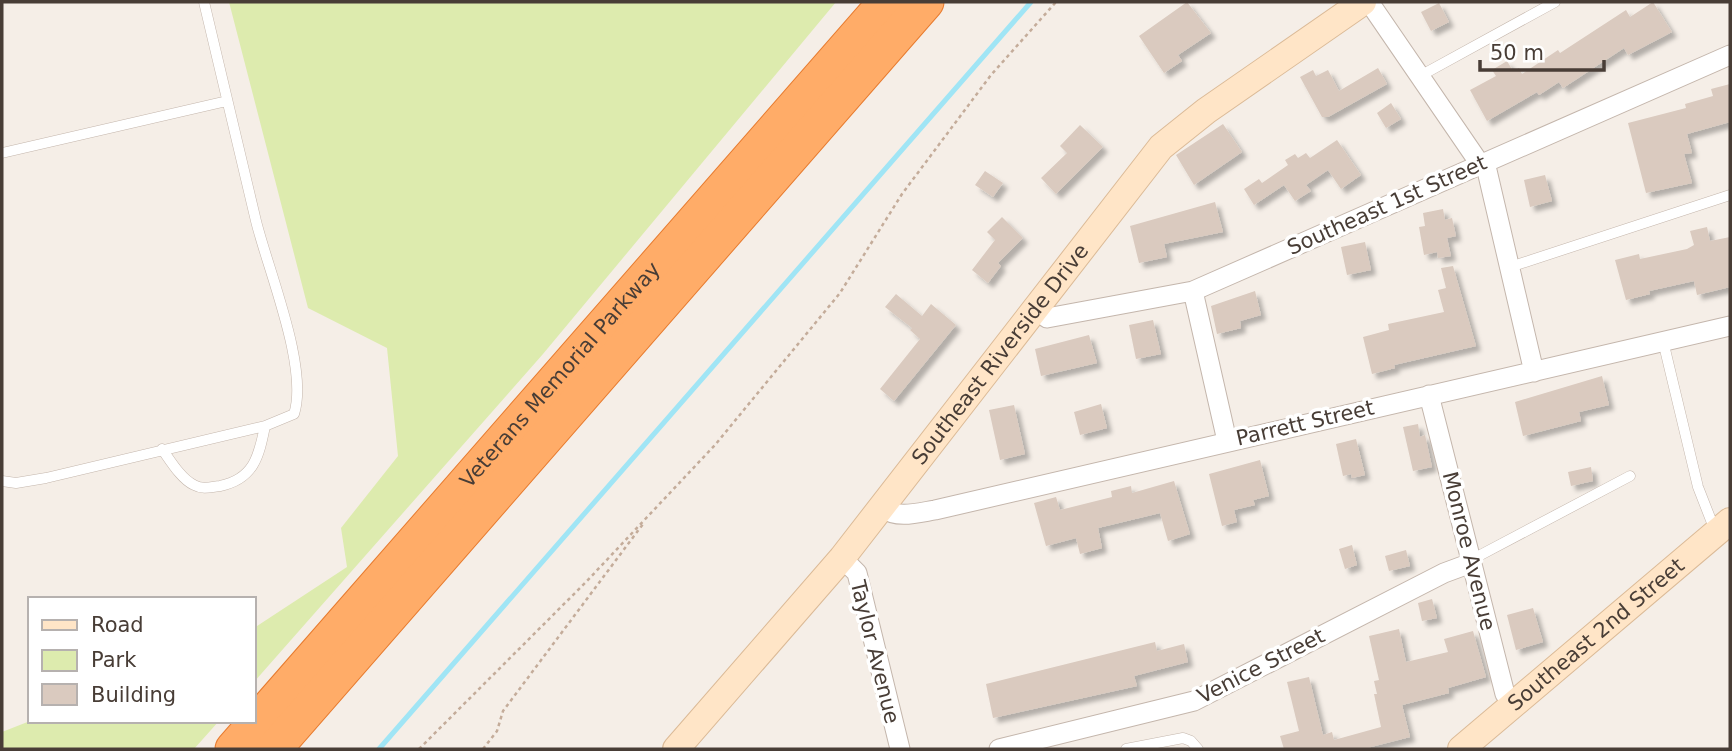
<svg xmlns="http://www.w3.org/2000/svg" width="1732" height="751" viewBox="0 0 1732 751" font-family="'DejaVu Sans',sans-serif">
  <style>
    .green { fill: #ddebae }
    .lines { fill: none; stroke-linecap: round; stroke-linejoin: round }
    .stream { stroke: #a0e5f5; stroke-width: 5 }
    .building { fill: #dacabf; filter: url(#shadow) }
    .lane-casing { stroke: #c4b6ac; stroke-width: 11 }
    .street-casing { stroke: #c4b6ac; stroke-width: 21 }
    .secondary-casing { stroke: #dbba97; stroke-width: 28 }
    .highway-casing { stroke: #e77b2f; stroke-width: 37 }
    .path { stroke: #c4ac9a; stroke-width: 2.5; stroke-dasharray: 3.5 3.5; stroke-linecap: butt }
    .lane { stroke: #fff; stroke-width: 10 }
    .street { stroke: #fff; stroke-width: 19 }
    .secondary { stroke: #ffe5c7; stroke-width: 26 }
    .highway { stroke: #ffac68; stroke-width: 35 }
    .labels { text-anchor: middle; stroke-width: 7; stroke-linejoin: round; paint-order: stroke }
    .street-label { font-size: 21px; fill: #483d36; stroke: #fff }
  </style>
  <defs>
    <filter id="shadow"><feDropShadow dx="5" dy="5" stdDeviation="2" flood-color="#0004"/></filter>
  </defs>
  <rect width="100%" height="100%" fill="#f5eee7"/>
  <path class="green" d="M229 2H836L543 354 254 682V628L347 567 341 528 398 456 387 348 308 308Z
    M30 721H219L194 749H2V732Z"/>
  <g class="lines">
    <path class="stream" d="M379 749 1031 2"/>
  </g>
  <path class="building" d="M1187 2 1211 33 1178 55 1182 61 1164 73 1139 36Z
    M1653 2 1672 32 1628 55 1624 48 1563 88 1559 82 1539 95 1537 92 1487 121 1470 90 1496 76 1492 70 1507 61 1513 71 1519 68 1522 74 1558 50 1560 53 1626 10 1630 17Z
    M1439 3 1449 22 1431 31 1421 12Z
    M1378 68 1387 84 1328 117H1322L1300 77 1313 70 1316 76 1328 70 1339 91Z
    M1730 84V122L1687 134 1692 153 1684 154 1692 183 1646 193 1628 123 1686 108 1685 104 1713 96 1711 89Z
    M1391 103 1401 119 1386 128 1377 113Z
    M1223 124 1242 152 1194 185 1176 155Z
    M1080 125 1103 147 1056 194 1041 178 1067 153 1060 146Z
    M1337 140 1361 175 1341 189 1328 170 1306 185 1311 191 1295 201 1284 185 1254 205 1244 189 1259 179 1262 183 1288 165 1285 160 1295 154 1298 158 1306 153 1310 158Z
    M985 171 1003 183 993 197 975 185Z
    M1545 175 1552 201 1530 207 1524 180Z
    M1215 202 1223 232 1164 244 1167 257 1139 263 1130 226Z
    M1443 209 1445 220 1452 218 1456 236 1447 238 1451 256 1438 258 1437 252 1424 255 1419 227 1425 226 1423 213Z
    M1002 217 1023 238 998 263 1001 266 988 283 972 270 995 240 987 232Z
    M1707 227 1710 241 1730 237V287L1697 295 1694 281 1649 291 1650 294 1626 300 1615 260 1639 254 1640 259 1687 249 1694 245 1690 231Z
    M1365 242 1371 270 1347 275 1341 247Z
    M1453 266 1476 346 1394 365 1395 368 1372 374 1363 337 1389 330 1388 324 1444 312 1438 290 1446 288 1441 268Z
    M1255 291 1261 315 1240 321 1241 328 1217 334 1211 306Z
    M896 294 922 316 931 304 956 325 894 401 880 389 920 339 910 330 912 328 885 307Z
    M1153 320 1161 354 1136 359 1129 325Z
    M1089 335 1097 363 1041 376 1035 349Z
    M1602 376 1609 405 1579 412 1581 421 1523 436 1515 402Z
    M1101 404 1107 428 1080 435 1074 412Z
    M1014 405 1025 454 1000 460 989 410Z
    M1418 424 1420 437 1425 435 1432 467 1413 471 1403 427Z
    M1356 439 1365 475 1352 478 1351 474 1343 476 1336 444Z
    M1260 460 1269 496 1253 500 1255 505 1234 510 1237 522 1222 526 1209 474Z
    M1591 467 1593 481 1571 486 1568 472Z
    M1174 481 1190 534 1168 541 1160 513 1098 528 1102 548 1080 554 1076 538 1046 546 1034 503 1056 497 1060 510 1112 497 1111 491 1131 486 1132 493Z
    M1352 545 1357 565 1345 569 1339 549Z
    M1406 550 1410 566 1389 571 1385 556Z
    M1432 599 1437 618 1422 621 1418 603Z
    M1533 608 1543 642 1516 650 1507 615Z
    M1399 629 1406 662 1448 652 1444 639 1473 631 1486 677 1448 688 1449 693 1402 705 1410 737 1363 749H1284L1280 736 1299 731 1287 682 1309 677 1323 735 1332 732 1334 740 1381 727 1374 694H1377L1374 681 1379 680 1369 636Z
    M1155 642 1157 651 1184 644 1188 662 1134 676 1137 686 993 718 986 684Z"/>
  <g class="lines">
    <g class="lane-casing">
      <path id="lane" d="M1420 76 1555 2
        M2 153 227 101
        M1510 267 1730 195
        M1663 341 1698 487 1716 533
        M162 449C170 460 181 479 194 485 203 490 211 487 220 486 254 479 259 456 265 426
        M2 481 16 483 46 478 265 426 294 414C309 368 268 270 256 221 238 148 221 75 204 2
        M1471 560 1630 476
        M1126 749 1183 738 1191 741 1198 749"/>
    </g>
    <g class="street-casing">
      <path id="street" d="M1369 2 1480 164
        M1485 162 1534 372
        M1193 291 1227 441
        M1036 309 1047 318 1193 291 1730 55
        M1429 395 1505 694 1514 704
        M882 508C898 519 917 513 935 510L1730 326
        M842 558 857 573 900 749
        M999 749 1194 701 1444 573 1471 563"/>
    </g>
    <g class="secondary-casing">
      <g id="secondary">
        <path id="s1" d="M676 749 842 558 1161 147 1206 111 1363 2"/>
        <path id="s2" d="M1461 749 1730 521"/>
      </g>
    </g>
    <g class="highway-casing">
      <g id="highway">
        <path id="s3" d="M233 749 886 2"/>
        <path d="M274 749 926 2"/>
      </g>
    </g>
    <path class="path" d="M419 749 586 582 715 445 840 293 902 194 991 75 1056 2
      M483 749 497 731 503 711 643 524"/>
    <use href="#lane" class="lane"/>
    <use href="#street" class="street"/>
    <use href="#secondary" class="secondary"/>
    <use href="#highway" class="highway"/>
  </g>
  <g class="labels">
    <g class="street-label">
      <text transform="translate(1387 205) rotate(-24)" y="7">Southeast 1st Street</text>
      <text dy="7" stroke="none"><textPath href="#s1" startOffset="511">Southeast Riverside Drive</textPath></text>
      <text dy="7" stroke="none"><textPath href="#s3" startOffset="497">Veterans Memorial Parkway</textPath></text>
      <text transform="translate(1305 423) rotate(-13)" y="7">Parrett Street</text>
      <text transform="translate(1469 551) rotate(76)" y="7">Monroe Avenue</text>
      <text dy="7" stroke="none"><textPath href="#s2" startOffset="177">Southeast 2nd Street</textPath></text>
      <text transform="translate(875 652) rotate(76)" y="7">Taylor Avenue</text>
      <text transform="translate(1261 666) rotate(-27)" y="7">Venice Street</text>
    </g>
  </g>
  <rect width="1732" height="751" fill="none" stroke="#483d36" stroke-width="7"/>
  <rect x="28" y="597" width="228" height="126" fill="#ffffff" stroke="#b6b1af" stroke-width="2"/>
  <rect x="42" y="620" width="35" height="10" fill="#ffe5c7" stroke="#b6b1af" stroke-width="2"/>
  <text x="91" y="632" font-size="21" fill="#483d36">Road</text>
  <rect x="42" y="650" width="35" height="21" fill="#ddebae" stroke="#b6b1af" stroke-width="2"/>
  <text x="91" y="667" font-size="21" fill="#483d36">Park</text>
  <rect x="42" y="684" width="35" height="21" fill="#dacabf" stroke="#b6b1af" stroke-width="2"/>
  <text x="91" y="702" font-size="21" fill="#483d36">Building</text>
  <path d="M1480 60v10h124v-10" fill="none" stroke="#483d36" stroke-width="3.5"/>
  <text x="1490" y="60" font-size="21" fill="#483d36" stroke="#ffffff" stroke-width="5" paint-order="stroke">50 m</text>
</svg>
